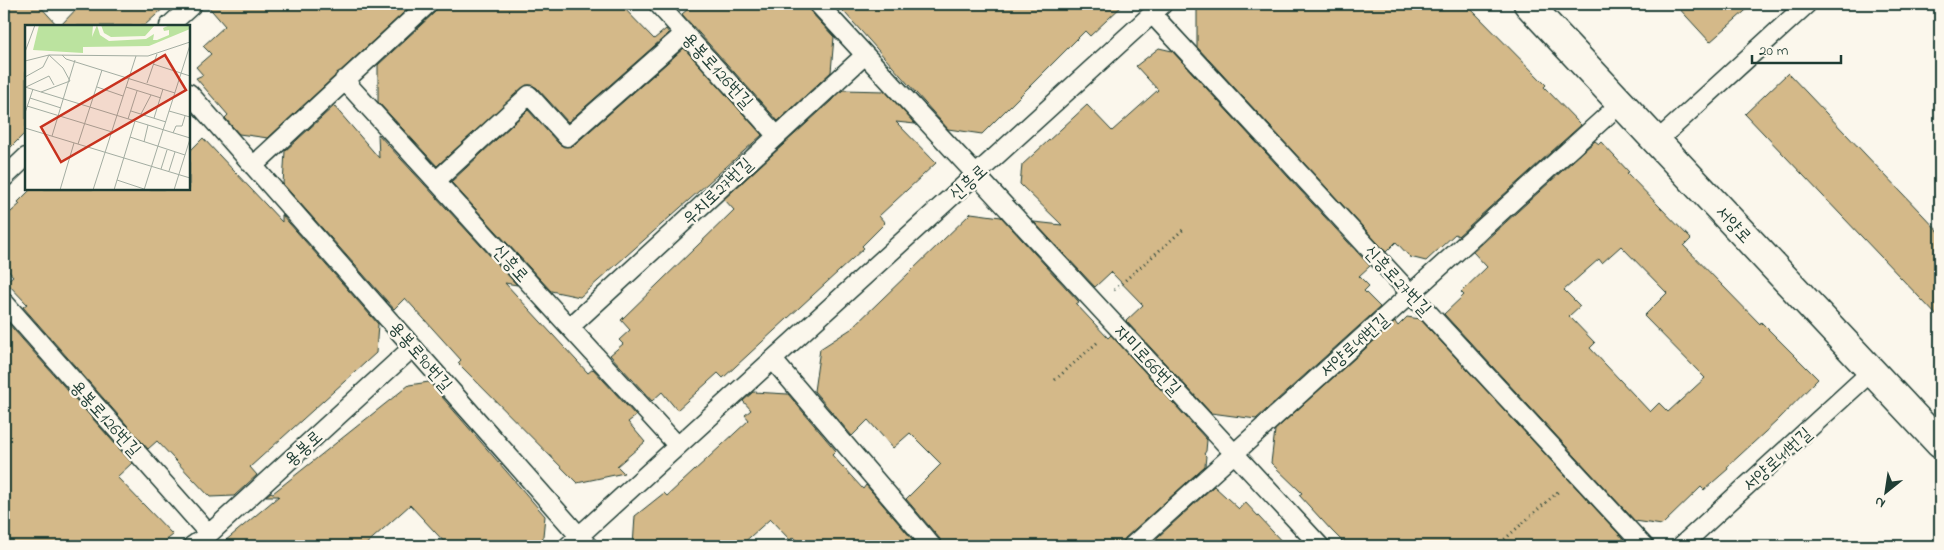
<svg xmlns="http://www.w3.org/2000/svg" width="1944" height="550" viewBox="0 0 1944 550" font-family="'Indie Flower','Poor Story',sans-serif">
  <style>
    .building { fill: #d4b989; stroke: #1f3d34; fill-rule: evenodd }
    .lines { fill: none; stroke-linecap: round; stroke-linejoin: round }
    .lane-casing { stroke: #1f3d34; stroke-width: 21 }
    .street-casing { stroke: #1f3d34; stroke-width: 31 }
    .path { stroke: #1f3d34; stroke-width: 3; stroke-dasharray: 1 4; stroke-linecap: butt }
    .lane { stroke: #fbf7ec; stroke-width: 18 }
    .street { stroke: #fbf7ec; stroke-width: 28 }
    .labels { text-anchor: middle; stroke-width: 4.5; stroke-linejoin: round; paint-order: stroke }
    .street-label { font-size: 18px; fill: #1f3d34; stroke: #fbf7ec }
    .inset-road { fill: none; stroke: #a3ada2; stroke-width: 1 }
    .view { fill: #c8321e; fill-opacity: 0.15; stroke: #c8321e; stroke-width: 2.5 }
    .inset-edge { fill: none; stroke: #1f3d34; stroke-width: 2.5 }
  </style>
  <rect width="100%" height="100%" fill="#fbf7ec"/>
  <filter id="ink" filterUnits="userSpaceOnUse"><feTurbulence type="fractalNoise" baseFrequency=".02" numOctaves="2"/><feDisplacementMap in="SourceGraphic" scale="10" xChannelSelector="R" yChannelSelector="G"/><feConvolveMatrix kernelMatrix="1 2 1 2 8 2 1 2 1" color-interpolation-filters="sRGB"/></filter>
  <g filter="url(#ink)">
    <path class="building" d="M4 4H38L58 26H26V132L4 154Z
      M81 4H168L144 26H60Z
      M206 4H413L268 138 239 134 225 118 228 115 196 78 203 75 196 67 211 54 203 46 225 26Z
      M438 4H620L654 39 666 29 669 33 568 122 537 88 532 85H526L437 166 378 102V65L435 12Z
      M694 4H808L810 11 834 37 831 72 778 121 682 14Z
      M837 4H1124L1090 36 1085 31 982 134 948 129Z
      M1197 4H1466L1546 85 1544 87 1581 125 1458 236 1455 234 1426 261 1410 257 1396 242 1386 252 1197 47Z
      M1675 4H1753L1710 42Z
      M684 48 762 135 580 297 551 291 451 182 528 110 559 144 564 147 574 145Z
      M1159 48 1172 51 1370 266 1359 276 1369 286 1364 291 1380 307 1256 419 1211 413 1126 321 1143 305 1111 272 1095 287 1034 222 1062 225 1020 184 1022 165 1087 105 1112 131 1158 90 1136 66Z
      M1788 73 1940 233V319L1745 114Z
      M843 90 885 91 915 124 896 122 936 163 879 216 885 223 862 246 864 248 723 378 718 373 677 410 662 392 652 401 610 355 623 344 619 340 630 330 621 320 734 210 724 199Z
      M334 106 379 158 378 134 517 285 505 283 588 373 593 369 636 416 628 422 645 442 617 466 624 473 577 483 458 363 461 360 405 298 394 309 283 184 285 151Z
      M203 138 282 222V215L378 324 376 353 250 467 257 475 234 496 210 497 157 441 148 449 23 307 27 304 6 282 13 276 4 266V218L20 204 18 202 31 189H189V152Z
      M1595 141 1599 144 1601 142 1629 172 1627 173 1691 239 1684 246 1760 324 1761 322 1818 379 1777 421 1727 467 1728 469 1704 490 1701 487 1662 525 1635 521 1444 314 1464 295 1461 292 1487 267 1473 252ZM1621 246 1667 293 1644 316 1705 378 1668 412 1659 403 1650 412 1590 348 1595 343 1569 316 1580 306 1564 290 1599 259 1602 263Z
      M971 213 1001 217 1079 302 1076 304 1108 338 1111 335 1207 440 1206 451 1204 454 1206 456 1205 466 1125 538 1122 546H942L940 539 906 499 941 464 910 433 893 448 868 420 852 436 814 391 820 349 851 329Z
      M1407 317 1420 319 1630 546H1347L1332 531 1299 495 1302 493 1271 463 1275 430 1395 322 1398 326Z
      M7 322 132 463 117 477 173 535 159 546H4V325Z
      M429 382 545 516 542 546H448L410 505 364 546H219L279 496H266L271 492 273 493 409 385Z
      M753 392 788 394 836 451 832 455 863 489 866 485 918 546H802L793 537 790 540 770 519 740 546H633L635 516 664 493 667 496 749 420 745 415 751 410 743 401Z
      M1214 486 1239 509 1245 502 1286 546H1148Z"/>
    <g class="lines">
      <g class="lane-casing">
        <path id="lane" d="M658 4 777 136
          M818 4 1320 546
          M1152 14 1644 546
          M169 26 193 4
          M344 80 678 446
          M189 93 588 546
          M1657 141 1807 4
          M253 166 428 4
          M4 178 26 157
          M436 181 529 95 567 137 685 33
          M4 302 209 534
          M570 327 865 55
          M773 360 932 546
          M192 546 209 534 413 347
          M568 546 1163 4
          M1132 546 1621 103
          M1681 546 1872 371"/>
      </g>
      <g class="street-casing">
        <path id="street" d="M1528 4 1940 444"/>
      </g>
      <path class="path" d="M1114 290 1185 228
        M1055 380 1099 341
        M767 546 768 545
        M1497 546 1560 490"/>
      <use href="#lane" class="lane"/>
      <use href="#street" class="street"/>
    </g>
  </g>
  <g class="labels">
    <g class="street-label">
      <text transform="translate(718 70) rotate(48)" y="6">용봉로126번길</text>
      <text transform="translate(968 182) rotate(-42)" y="6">신흥로</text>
      <text transform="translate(717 191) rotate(-43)" y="6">우치로27번길</text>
      <text transform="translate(1734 224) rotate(47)" y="6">서양로</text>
      <text transform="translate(511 263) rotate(48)" y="6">신흥로</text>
      <text transform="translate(1398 280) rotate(47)" y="6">신흥로27번길</text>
      <text transform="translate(1354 345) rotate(-42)" y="6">서양로49번길</text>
      <text transform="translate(421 356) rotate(49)" y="6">용봉로90번길</text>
      <text transform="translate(1148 360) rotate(47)" y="6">자미로66번길</text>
      <text transform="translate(106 418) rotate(48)" y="6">용봉로126번길</text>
      <text transform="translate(303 448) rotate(-42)" y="6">용봉로</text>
      <text transform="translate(1777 459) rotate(-42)" y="6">서양로41번길</text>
    </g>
  </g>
  <g transform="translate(25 25)">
    <rect width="165" height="165" fill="#fbf7ec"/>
    <path d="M14 0H68L67 12 72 0 75 10 84 16 121 14 129 9 128 15H132L144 10V5L139 6 138 3 145 0H165V4L124 21 58 22V28L8 25ZM76 0H130L120 11 86 12 79 8Z" fill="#bbe39f"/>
    <path class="inset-road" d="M0 27 10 0M37 30 41 34 150 68M0 36 24 30 123 31 165 17M128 39 165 51M0 52 18 42 24 30M122 58 132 29M0 62 165 113M1 62 24 51 29 60M72 62 98 71M101 62 136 73M16 67 45 56 38 43 24 30M5 73 36 83M2 81 87 107M106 86 141 97M144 86 165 92M0 88 8 64M116 89 126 70M129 93 138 64M103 94 112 66M0 103 165 153M148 108 151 101H157L160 91M27 111 50 35M105 112 160 130M119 117 123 100M53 119 77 45M136 144 142 125M144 146 150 127M92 155 122 165M35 165 49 118M68 165 111 31M89 165 110 96M119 165 165 20M149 165 165 114"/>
    <path class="view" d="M140 30 161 65 36 137 16 102Z"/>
    <rect width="165" height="165" class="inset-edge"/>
  </g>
  <rect width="1944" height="550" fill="none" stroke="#fbf7ec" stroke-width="20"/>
  <rect x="10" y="10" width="1924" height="530" fill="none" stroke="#1f3d34" stroke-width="2" filter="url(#ink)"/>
  <g transform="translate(1886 492) rotate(210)" stroke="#fbf7ec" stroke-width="4" paint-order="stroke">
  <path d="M0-4L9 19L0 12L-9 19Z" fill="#1f3d34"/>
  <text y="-8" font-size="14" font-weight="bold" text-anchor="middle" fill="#1f3d34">N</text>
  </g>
  <path d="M1752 55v8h89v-8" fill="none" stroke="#1f3d34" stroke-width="2.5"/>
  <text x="1759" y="55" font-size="15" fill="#1f3d34" stroke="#fbf7ec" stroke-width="4" paint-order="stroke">20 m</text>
</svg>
